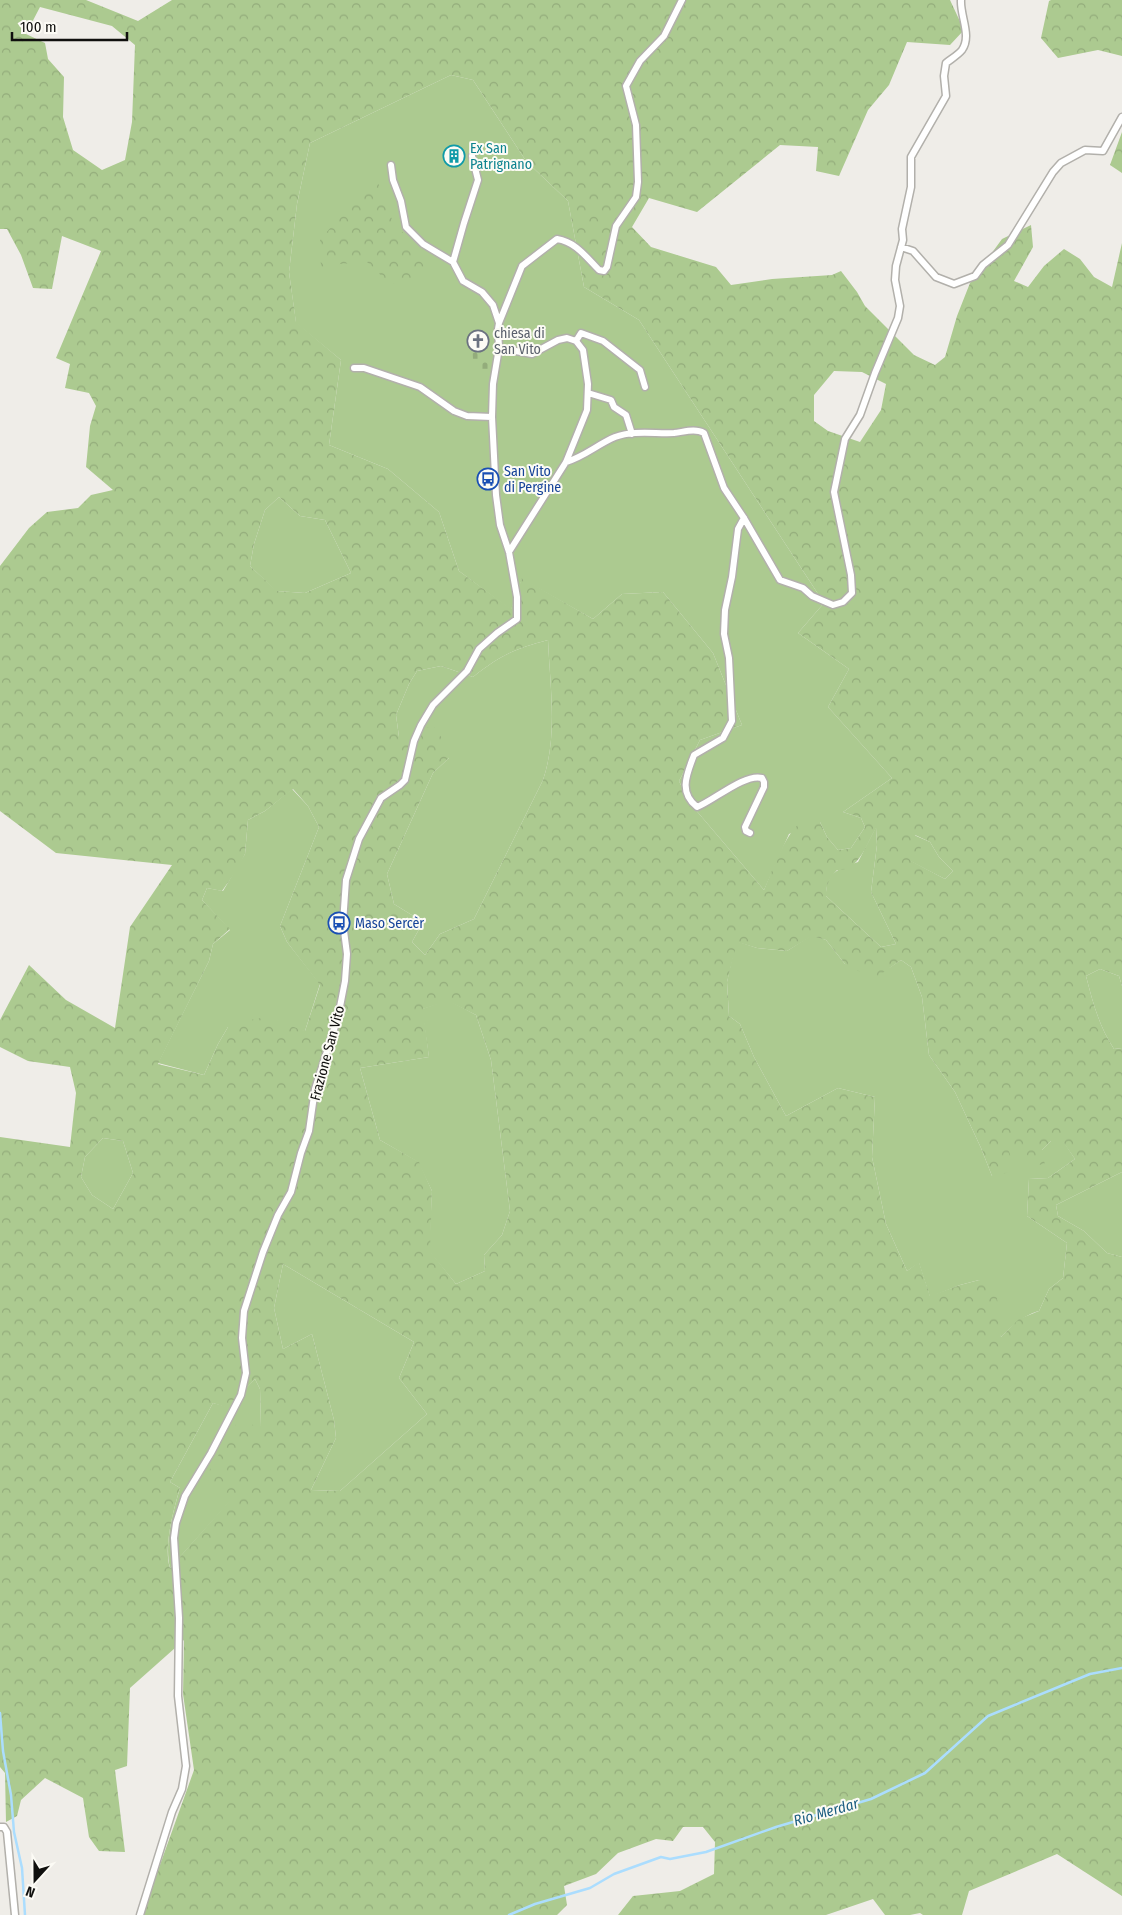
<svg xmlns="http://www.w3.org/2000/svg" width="1122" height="1915" viewBox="0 0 1122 1915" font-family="'Fira Sans Condensed',sans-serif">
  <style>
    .grass { fill: #acca90 }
    .forest { fill: url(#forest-crowns); fill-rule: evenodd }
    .cemetery { fill: url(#cemetery-stones) }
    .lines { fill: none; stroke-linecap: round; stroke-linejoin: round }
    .stream { stroke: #abddfe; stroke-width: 2.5 }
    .street-casing { stroke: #b2b0ab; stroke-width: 9 }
    .street { stroke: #fff; stroke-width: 6 }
    .labels { text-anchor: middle; stroke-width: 4; stroke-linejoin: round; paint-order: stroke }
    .culture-label { font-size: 14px; fill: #0d838f; stroke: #fcfbf5; text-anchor: start }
    .worship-label { font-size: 14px; fill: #5b616d; stroke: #fcfbf5; text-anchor: start }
    .transit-label { font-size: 14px; fill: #164399; stroke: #fcfbf5; text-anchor: start }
    .street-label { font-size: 14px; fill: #10100e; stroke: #fcfbf5 }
    .water-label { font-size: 15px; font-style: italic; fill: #1d5e82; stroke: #fcfbf5 }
  </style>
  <defs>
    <pattern id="forest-crowns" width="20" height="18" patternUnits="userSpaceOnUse" patternTransform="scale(1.25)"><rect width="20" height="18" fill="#acca90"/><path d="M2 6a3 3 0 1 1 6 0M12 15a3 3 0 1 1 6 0" fill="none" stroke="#93ac7b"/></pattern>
    <pattern id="cemetery-stones" width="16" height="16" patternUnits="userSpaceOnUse" patternTransform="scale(1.25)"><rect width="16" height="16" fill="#acca90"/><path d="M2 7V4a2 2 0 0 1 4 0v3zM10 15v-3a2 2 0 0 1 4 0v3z" fill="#93ac7b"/></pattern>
  </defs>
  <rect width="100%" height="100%" fill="#efede8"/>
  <path class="grass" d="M451 75 473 80 526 161 568 201 584 287 639 320 824 603 798 633 849 669 828 707 892 778 843 812 861 818 865 827 851 848 838 850 827 837 820 822 789 834 764 890 689 802 679 781 700 740 742 725 713 653 663 592 622 594 593 619 522 579 511 610 459 571 439 512 388 469 329 445 341 360 296 323 289 272 297 204 310 143Z
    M279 497 300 516 325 520 351 573 305 593 276 591 250 566 254 544 265 510Z
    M548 640C550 686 558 736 543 780L474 919 440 934 425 955 412 942 423 922 394 904 387 874 433 773 449 758 399 737 396 715 409 684 417 671 441 666 473 677C501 655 514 649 548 640Z
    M292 789 308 806 319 827 280 926 287 942 320 984 305 1031 228 1027 218 1044 204 1075 158 1063 209 961 213 944 230 930 202 900 207 888 223 891 245 854 248 820 265 811Z
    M876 827 877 845 871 892 896 944 881 947 826 896C826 872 838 869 858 862Z
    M914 835 930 842 939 857 953 871 945 879 910 861 920 848Z
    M812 935 826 940 845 964 889 968 901 960 911 967 922 997 929 1055 955 1092 981 1148 992 1176 1008 1147 1020 1143 1042 1150 1051 1141H1063L1075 1159 1048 1178 1029 1179 1027 1216 1067 1243 1063 1278 1049 1289 1039 1311C1022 1316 1013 1325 1001 1337L979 1280 960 1285 930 1297 919 1263 907 1271 886 1224 872 1157 875 1097 838 1088 786 1116 754 1057 740 1024 729 1016 727 982 736 941 757 948 787 951Z
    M1100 969 1119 976 1122 986V1048L1114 1049C1099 1026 1093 1003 1086 976Z
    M448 1000 476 1015 491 1060 510 1211 502 1235 484 1255 485 1271 456 1284 429 1251 432 1191 418 1162 380 1140 360 1068 429 1057 422 1009Z
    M103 1138 123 1141 133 1173 113 1209 92 1195 81 1177 85 1157Z
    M1122 1172V1257L1107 1253 1084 1231 1058 1216 1056 1205Z
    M283 1264 414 1342 399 1378 427 1414 340 1491 311 1490 336 1438 334 1420 312 1334 283 1349 274 1308Z
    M255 1379 260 1389 261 1427 232 1499 170 1568C164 1543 173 1512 180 1488L170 1482 213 1403 228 1407Z"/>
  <path class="forest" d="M0 0H86L138 21 172 0H950L964 30 950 45 907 42 889 85 868 110 839 176 816 171 818 147 780 145 697 212 649 198 632 227 651 247 716 267 731 285 772 279 832 275 841 271 857 292 865 306 914 355 935 365 945 357 957 316 970 283 1002 239 1031 225 1033 247 1014 281 1028 287 1044 266 1064 249 1080 259 1094 277 1112 287 1122 243V986L1119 976 1100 969 1086 976C1093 1003 1099 1026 1114 1049L1122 1048V1172L1056 1205 1058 1216 1084 1231 1107 1253 1122 1257V1896L1057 1854 969 1891 962 1915H923L920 1913 910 1915H885L873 1899 826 1915H618L633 1896 680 1891 714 1874 715 1842 703 1827H683L673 1841 656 1839 618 1853 596 1874 564 1886 567 1905 557 1915H142L194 1770 183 1694 184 1640 130 1688 127 1766 115 1770 125 1852 99 1851 89 1837 83 1798 45 1778 21 1800 17 1816 6 1822 5 1773 0 1767V1137L70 1147 76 1093 70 1067 28 1061 0 1047V1020L29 965 66 1000 115 1028 130 927 172 865 56 853 0 811V566L29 528 47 512 78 508 91 495 113 490 86 467 90 426 96 406 89 393 65 388 70 364 56 358 101 251 62 236 52 289 33 288 21 255 7 229H0ZM40 7 112 26 135 45 132 122 125 160 102 170 73 150 63 117 64 77 48 59 45 43 26 34ZM451 75 473 80 526 161 568 201 584 287 639 320 824 603 798 633 849 669 828 707 892 778 843 812 861 818 865 827 851 848 838 850 827 837 820 822C815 820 811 818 805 820 787 827 772 872 764 890L689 802 679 781 700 740 742 725 713 653 663 592 622 594 593 619 522 578 511 609 459 571 439 512 388 469 329 445 341 360 296 322 289 272 297 204 310 143ZM834 371 862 372 886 384 881 410 860 442 828 431 814 421V395ZM279 497 300 516 325 520 351 573 305 593 277 591 250 566 254 544 265 510ZM548 640C550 686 558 736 543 780L474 919 440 934 425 955 412 942 423 922 394 904 387 874 433 773 449 758 442 738 433 726 399 737 396 715 409 684 417 671 441 666 473 677C501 655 514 649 548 640ZM293 789 308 806 319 827 280 926 287 942 320 985 305 1031 280 1022 258 1018 228 1027 218 1044 204 1075 158 1064 209 961 213 944 230 929 202 900 207 888 222 891 239 867 245 854 248 820 265 811ZM876 828 877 845 871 892 896 944 881 947 826 896C826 884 829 879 837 870 859 871 866 845 876 828ZM915 835 930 842 939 857 953 871 945 879 911 861 921 848ZM812 936 826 940 845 964 874 979 901 960 911 967 922 997 929 1055 955 1092 981 1148 992 1176 1015 1171 1008 1148 1020 1144 1033 1164 1045 1165 1042 1150 1051 1141 1063 1142 1075 1159 1048 1178 1029 1179 1027 1216 1067 1243 1063 1278 1049 1289 1039 1311 1019 1319 1001 1337 996 1288 979 1280 960 1285 930 1296 919 1262 907 1271 886 1224 872 1157 875 1097 838 1088 786 1116 754 1057 740 1024 729 1016 727 982 737 942 757 948 787 951ZM448 1001 476 1015 491 1060 510 1211 502 1235 484 1255 485 1271 456 1284 430 1251 432 1191 419 1162 380 1140 360 1068 429 1057 423 1009ZM103 1138 123 1141 133 1173 113 1209 92 1195 81 1177 85 1157ZM283 1264 414 1342 399 1378 427 1414 340 1491 311 1490 336 1438 334 1420 312 1334 283 1349 274 1308ZM255 1379 260 1389 261 1427 238 1421 204 1480 231 1499 170 1568C163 1547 174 1508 180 1488L170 1482 213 1403 228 1408Z
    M1051 0H1122V56L1098 50 1058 58 1041 38 1049 1Z
    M1122 132V173L1110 165Z
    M375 175 393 222 431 263 411 281 390 284 367 262 340 264 321 270 320 240Z"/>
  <path class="cemetery" d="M478 346 492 348 491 372 474 370 472 348 477 349Z"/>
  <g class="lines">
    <path class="stream" d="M0 1713 3 1751 11 1795 14 1832 22 1868 25 1915
      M509 1915 535 1904 590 1888 614 1874 661 1857 670 1859 706 1852 776 1827 871 1799 925 1773 988 1716 1090 1674 1122 1668"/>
    <g class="street-casing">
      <path id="street" d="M391 165 393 180 401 201 406 227 423 244 453 262
        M901 247 913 251 936 277 954 284 975 276 983 265 1008 245 1053 172 1061 163 1085 150 1103 151 1122 117
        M453 262 464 223 478 180 472 156
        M453 262 463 281 482 292 493 305 499 323
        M576 341 581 333 603 341 640 370 645 387
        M499 348 532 354 558 340 567 338 576 341 583 350 588 384 587 410 566 462 509 552
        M354 368H364L420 387 454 411 467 416 492 417
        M588 393 611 400 614 407 626 415 632 434
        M566 462C584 457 598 444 615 437 634 430 655 434 674 433 684 432 695 428 704 433L724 488 744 518 780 580 803 588 812 596 833 605 843 602 852 593 851 575 834 492 845 439 860 415 875 373 898 318 900 306 895 280 896 266 903 240 902 229 911 187V157L946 96 944 76 946 63C951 59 958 55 962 50 972 36 960 16 961 0
        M744 518 738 529 732 577 725 610 724 634 729 658 732 721 723 738 694 755C687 774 678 792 697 807 713 801 745 773 762 778L764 782V787L745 827 746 831 750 833
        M0 1827H4L7 1832 15 1915
        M140 1915 172 1812 182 1789 186 1766 178 1696 179 1618 174 1538 176 1523 185 1496 211 1453 241 1395 246 1373 242 1338 244 1311 263 1252 278 1215 291 1192 301 1153 309 1131 315 1089 338 1017 345 981 347 954 343 923 346 880 359 839 381 798 400 785 405 780 414 741 421 725 433 705 467 671 479 649 497 633 517 619V597L509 552 500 525 496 495 492 417 493 384 499 348 498 329 499 323 522 266 557 239C576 242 586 257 599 270L604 271 607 267 616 226 636 197 638 182 636 125 626 86 640 61 664 36 682 0"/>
    </g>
    <use href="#street" class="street"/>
  </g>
  <defs>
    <g id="building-ring" transform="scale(1.125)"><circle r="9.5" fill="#fcfbf5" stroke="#0f9aa8" stroke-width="1.5"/><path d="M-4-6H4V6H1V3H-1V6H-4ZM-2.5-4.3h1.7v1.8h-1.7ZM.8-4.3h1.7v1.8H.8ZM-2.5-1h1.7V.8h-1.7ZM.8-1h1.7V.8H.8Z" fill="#0f9aa8"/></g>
    <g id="church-ring" transform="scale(1.125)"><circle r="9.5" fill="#fcfbf5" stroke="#6b7280" stroke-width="1.5"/><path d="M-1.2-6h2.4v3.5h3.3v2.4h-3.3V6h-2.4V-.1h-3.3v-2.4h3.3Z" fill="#6b7280"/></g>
    <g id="bus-ring" transform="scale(1.125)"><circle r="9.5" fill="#fcfbf5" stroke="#1a4fb4" stroke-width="1.5"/><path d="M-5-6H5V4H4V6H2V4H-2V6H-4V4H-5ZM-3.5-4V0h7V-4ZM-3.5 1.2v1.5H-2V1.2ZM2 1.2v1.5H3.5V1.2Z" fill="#1a4fb4"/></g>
  </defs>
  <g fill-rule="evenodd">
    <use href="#building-ring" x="454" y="156"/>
    <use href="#church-ring" x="478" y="341"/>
    <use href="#bus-ring" x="488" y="479"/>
    <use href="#bus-ring" x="339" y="923"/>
  </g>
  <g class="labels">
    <g class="culture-label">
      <text x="470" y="153">Ex San<tspan x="470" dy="16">Patrignano</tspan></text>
    </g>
    <g class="worship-label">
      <text x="494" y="338">chiesa di<tspan x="494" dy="16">San Vito</tspan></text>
    </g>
    <g class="transit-label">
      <text x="504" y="476">San Vito<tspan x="504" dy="16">di Pergine</tspan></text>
      <text x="355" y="928">Maso Sercèr</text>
    </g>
    <g class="street-label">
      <text transform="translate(327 1053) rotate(-75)" y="5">Frazione San Vito</text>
    </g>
    <g class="water-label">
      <text transform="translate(826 1812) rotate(-16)" y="5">Rio Merdar</text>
    </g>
  </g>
  <g transform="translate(35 1880) rotate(201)" stroke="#fcfbf5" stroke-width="4" paint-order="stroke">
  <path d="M0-4L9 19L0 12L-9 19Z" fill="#10100e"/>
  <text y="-8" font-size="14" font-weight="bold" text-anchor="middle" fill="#10100e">N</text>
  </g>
  <path d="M12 32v8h115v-8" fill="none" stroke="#10100e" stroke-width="2.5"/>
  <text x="20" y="32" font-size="15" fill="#10100e" stroke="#fcfbf5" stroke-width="4" paint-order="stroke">100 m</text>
</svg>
